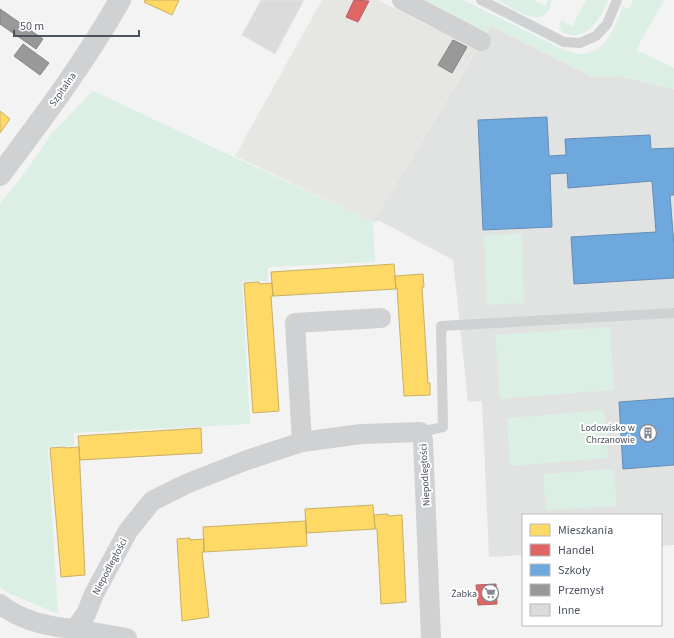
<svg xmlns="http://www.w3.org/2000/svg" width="674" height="638" viewBox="0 0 674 638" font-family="'Source Sans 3',sans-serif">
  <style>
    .commercial { fill: #e6e6e2 }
    .education { fill: #e1e2e2 }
    .green { fill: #dbefe5 }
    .homes { fill: #ffd966; stroke: #c9b063 }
    .shops { fill: #e06666; stroke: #b46063 }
    .schools { fill: #6fa8dc; stroke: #648eb6 }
    .industry { fill: #999; stroke: #828487 }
    .building { fill: #dbdbdc; stroke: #e5e5e5 }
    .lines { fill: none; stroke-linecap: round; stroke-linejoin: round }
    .service { stroke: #cfd1d3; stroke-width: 10 }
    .minor { stroke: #cfd1d3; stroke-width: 20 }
    .tertiary { stroke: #cfd1d3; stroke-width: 22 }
    .labels { text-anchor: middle; stroke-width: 4; stroke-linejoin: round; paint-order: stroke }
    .street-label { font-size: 10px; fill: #4c525d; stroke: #fff }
    .poi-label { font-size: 10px; fill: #4c525d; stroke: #fff; text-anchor: end }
  </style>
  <rect width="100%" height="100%" fill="#f3f3f3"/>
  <path class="commercial" d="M322 0H378L476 50 373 222 235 156Z"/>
  <path class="education" d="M491 26 593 77 619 76 674 89V545L661 546V515H523V555L489 557 482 401 468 402 453 260 380 221 373 222Z"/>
  <path class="green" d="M424 0H463L564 50C569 51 575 54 580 54 606 54 615 26 623 6L628 9 633 0H664L636 50 674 68V89L619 76 593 77 491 26 487 32Z
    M498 0H534L545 6 548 0H552C545 34 516 9 498 0Z
    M586 0H608C600 19 588 42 563 33L559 28 560 22 563 21 572 26Z
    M93 91 373 222 375 262 268 267V281H242L250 424 74 433V446L48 447 58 614 6 592 0 587V204L26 171 52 133Z
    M522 234 524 303 487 305 484 235Z
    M610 327 614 390 500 399 495 335Z
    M604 410 608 458 510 466 507 418Z
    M614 469 617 506 546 510 543 474Z"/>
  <path class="homes" d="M145 0H179L172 15 144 2Z
    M0 111 10 119 0 133Z
    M394 264 396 289 273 296 271 272Z
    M423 274 424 287H422L428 383H430V395L404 396 397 288 396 289 395 276Z
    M259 282V284L272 283 273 296H271L279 411 253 413 244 283Z
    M201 428 202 453 80 460 78 436Z
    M65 447V448L79 447 85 575 61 577 50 448Z
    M373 505 375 529 306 533 305 509Z
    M388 514V516L402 515 406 602 381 604 377 529H375L374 515Z
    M306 521 307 546 204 552 203 527Z
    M190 538V540L204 539V552H202L209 617 182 621 177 539Z"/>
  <path class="shops" d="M354 0 369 1 358 22 346 17Z
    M496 584 497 604 478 605 476 585Z"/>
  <path class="schools" d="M547 117 549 156 566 155 565 139 650 135 651 149 674 148V195H670L674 246V278L574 284 571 237 656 232 652 181 568 188 567 173 550 174 552 227 483 230 478 120Z
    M674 398V465L623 469 619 402Z"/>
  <path class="industry" d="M0 9 43 39 36 49 0 24Z
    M453 40 467 47 452 73 438 65Z
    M23 44 49 63 40 75 14 56Z"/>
  <path class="building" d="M261 0H304L275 54 242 35Z"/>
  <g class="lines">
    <path class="service" d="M481 0 564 42 580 43 596 36 607 24 617 0
      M420 432 443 427 441 326 674 313"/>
    <path class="minor" d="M402 0 481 41
      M302 442 295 323 381 318
      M0 604C20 620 50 627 75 629V638
      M127 638 75 629 86 614 94 594 128 531 152 501 186 484 247 460 302 442 361 434 420 432 423 440 431 638"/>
    <path class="tertiary" d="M0 175C42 119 85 62 120 0"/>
  </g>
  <defs>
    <g id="building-ring" transform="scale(0.9)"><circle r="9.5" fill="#fff" stroke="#868a92" stroke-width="1.5"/><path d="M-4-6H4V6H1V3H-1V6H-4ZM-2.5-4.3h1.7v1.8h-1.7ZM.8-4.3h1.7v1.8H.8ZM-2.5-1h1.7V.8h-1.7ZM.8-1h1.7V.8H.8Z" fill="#868a92"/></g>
    <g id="supermarket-ring" transform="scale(0.9)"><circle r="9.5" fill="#fff" stroke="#868a92" stroke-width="1.5"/><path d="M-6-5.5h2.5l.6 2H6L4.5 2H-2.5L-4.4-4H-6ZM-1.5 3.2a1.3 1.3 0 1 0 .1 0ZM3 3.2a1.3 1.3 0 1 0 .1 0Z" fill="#868a92"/></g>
  </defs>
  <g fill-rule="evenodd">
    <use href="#building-ring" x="648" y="433"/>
    <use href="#supermarket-ring" x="490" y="593"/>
  </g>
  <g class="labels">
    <g class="street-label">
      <text transform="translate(62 89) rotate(-55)" y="4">Szpitalna</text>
      <text transform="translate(424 475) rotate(-93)" y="4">Niepodległości</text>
      <text transform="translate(109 566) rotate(-62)" y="4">Niepodległości</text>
    </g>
    <g class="poi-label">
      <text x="635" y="431">Lodowisko w<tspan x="635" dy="12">Chrzanowie</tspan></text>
      <text x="477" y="597">Żabka</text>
    </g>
  </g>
  <rect x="522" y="514" width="140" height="112" fill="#ffffff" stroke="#b7babe"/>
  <rect x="530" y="524" width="20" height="12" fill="#ffd966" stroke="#b7babe"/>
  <text x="558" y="534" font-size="12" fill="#4c525d">Mieszkania</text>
  <rect x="530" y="544" width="20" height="12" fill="#e06666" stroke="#b7babe"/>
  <text x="558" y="554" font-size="12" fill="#4c525d">Handel</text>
  <rect x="530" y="564" width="20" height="12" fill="#6fa8dc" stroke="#b7babe"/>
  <text x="558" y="574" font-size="12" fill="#4c525d">Szkoły</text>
  <rect x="530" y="584" width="20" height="12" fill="#999999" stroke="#b7babe"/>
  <text x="558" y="594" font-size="12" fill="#4c525d">Przemysł</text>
  <rect x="530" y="604" width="20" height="12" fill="#dbdbdc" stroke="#b7babe"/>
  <text x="558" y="614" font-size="12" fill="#4c525d">Inne</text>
  <path d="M14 30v6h125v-6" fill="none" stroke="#4c525d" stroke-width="2"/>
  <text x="20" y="30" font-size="12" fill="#4c525d" stroke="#ffffff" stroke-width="3" paint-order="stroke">50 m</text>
</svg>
